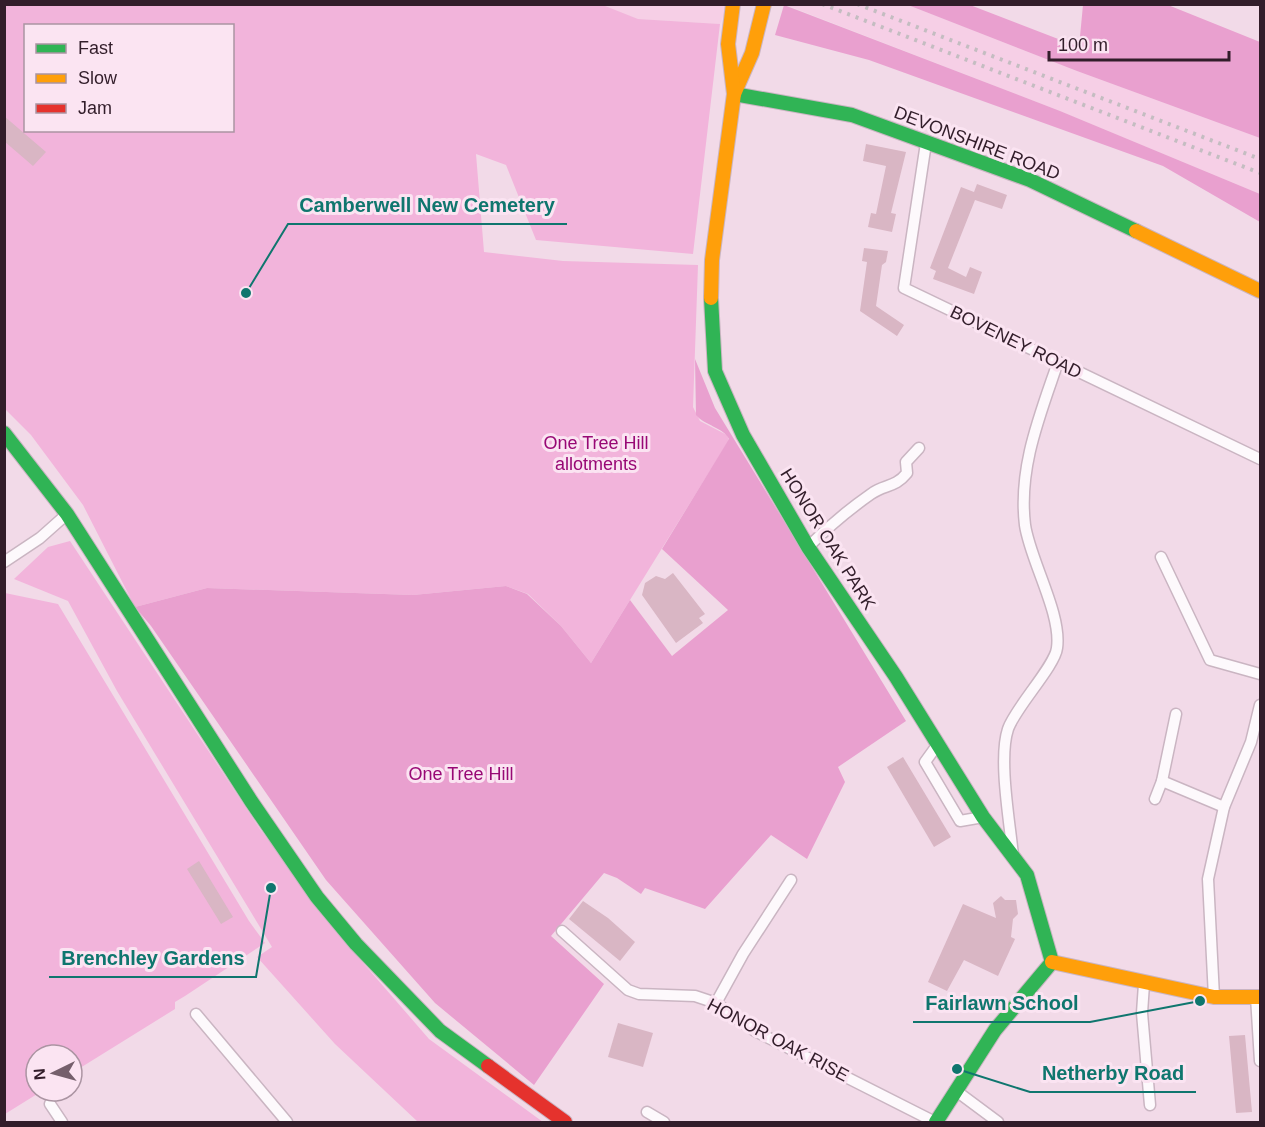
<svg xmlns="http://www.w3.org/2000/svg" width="1265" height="1127" viewBox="0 0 1265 1127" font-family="Helvetica,sans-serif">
	<rect width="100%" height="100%" fill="#f2dae8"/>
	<g fill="#f6cfe6">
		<polygon points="600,5 728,5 720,24 638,19"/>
		<polygon points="786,5 908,5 1077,71 1260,138 1260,194 1060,111"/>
	</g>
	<g fill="#f2b4db" fill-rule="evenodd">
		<path d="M600,4L638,19L720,24L693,254L536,240L506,165L476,154L484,252L563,261L698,265L693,407L700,421L727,435L729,440L591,663L561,626L528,594L506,586L413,595L207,588L135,607L83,505L31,435L5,409L4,5ZM26,26H232V130H26Z"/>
		<polygon points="70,541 260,829 358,957 429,1039 543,1122 418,1122 335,1044 257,957 272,947 117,691 68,601 14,579 48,547"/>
		<polygon points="5,593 58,604 249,921 265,943 185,996 175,1002 175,1009 72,1073 72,1055 36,1055 36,1091 42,1091 5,1114"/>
	</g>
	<g fill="#e9a0cf">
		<polygon points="784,5 1060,111 1260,194 1260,222 1163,166 869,60 775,35"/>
		<polygon points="908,5 970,5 1079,47 1083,5 1168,5 1260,42 1260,138 1077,71"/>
		<path d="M695,359L715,408L906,721L838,767L845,782L807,859L771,835L705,909L645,888L641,894L617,878L604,873L551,936L604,984L534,1085L435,1003L326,880L151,626L135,607L207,588L413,595L506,586L527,594L561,626L591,663L630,600L672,656L728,610L662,549L729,439C724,428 704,425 696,415Z"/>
	</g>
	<g fill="#d9b6c4">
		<polygon points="4,116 46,152 33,166 4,141"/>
		<polygon points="866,144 906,152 891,213 896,214 892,232 868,227 871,213 876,214 886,166 863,161"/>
		<polygon points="977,184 1007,195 1002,209 975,200 948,268 966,277 970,267 982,272 974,294 933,279 936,271 930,268 961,187 974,192"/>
		<polygon points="864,248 888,251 886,262 882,265 876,306 904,325 897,336 860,311 867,262 862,261"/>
		<polygon points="673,573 705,614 699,618 703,623 676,643 642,595 645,583 656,576 665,579"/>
		<polygon points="903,757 951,837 934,847 887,767"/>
		<polygon points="199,861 233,917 221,924 187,869"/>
		<polygon points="1001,896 1005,900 1016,900 1018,914 1013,919 1011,937 1015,939 998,976 964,960 947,991 928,982 963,904 996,918 993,903"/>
		<polygon points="583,901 608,918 635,942 620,961 569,919"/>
		<polygon points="618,1023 653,1033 643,1067 608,1057"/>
		<polygon points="1245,1035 1252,1112 1236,1113 1229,1036"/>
	</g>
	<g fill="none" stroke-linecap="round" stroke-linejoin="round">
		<g stroke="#cab5c2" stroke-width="13">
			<g id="street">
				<polyline points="926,143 904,288 1260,459"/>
				<path d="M808,547C828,527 848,510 871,494C885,484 895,488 907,473L906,462L919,448"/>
				<polyline points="1161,557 1210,660 1260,674"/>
				<polyline points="4,562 40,538 67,514"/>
				<polyline points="938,744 925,762 960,821 983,817"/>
				<polyline points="1162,781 1224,807"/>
				<polyline points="1155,799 1162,781 1176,714"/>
				<path d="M1013,856C1010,823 998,759 1008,729C1015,708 1055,666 1057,648C1062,614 1030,560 1025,525C1018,468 1040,415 1058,362"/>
				<polyline points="562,931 628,990 639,994 695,996 716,1003 755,1031 935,1122"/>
				<polyline points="1144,984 1142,1013 1150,1105"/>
				<polyline points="1214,997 1208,879 1224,807 1251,742 1260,705"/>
				<polyline points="1256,997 1260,1061"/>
				<polyline points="716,1003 743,954 791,880"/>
				<polyline points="196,1014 287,1122"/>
				<polyline points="955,1090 998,1122"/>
				<polyline points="50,1104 62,1122"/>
				<polyline points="647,1112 664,1122"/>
			</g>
		</g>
		<g stroke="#cab5c2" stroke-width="16">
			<g id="fast">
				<polyline points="734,94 852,115 1030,180 1136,231"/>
				<polyline points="711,298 715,371 743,435 808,547 896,677 983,817 1027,875 1052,962"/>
				<polyline points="4,433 67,514 251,801 317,897 356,944 440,1031 488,1066"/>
				<polyline points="936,1122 995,1030 1052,962"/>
			</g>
		</g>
		<g stroke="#cab5c2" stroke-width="16">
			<g id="slow">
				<polyline points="734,94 752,53 764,4"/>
				<polyline points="1136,231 1260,291"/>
				<polyline points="711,298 712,260 734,94 728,44 733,4"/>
				<polyline points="1052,962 1214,997 1260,997"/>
			</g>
		</g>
		<g stroke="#cab5c2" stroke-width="16">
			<polyline id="jam" points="488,1066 565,1122"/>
		</g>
		<use href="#street" stroke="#fdf9fc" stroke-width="10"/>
		<use href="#fast" stroke="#30b455" stroke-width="14"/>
		<use href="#slow" stroke="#ff9f0a" stroke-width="14"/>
		<use href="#jam" stroke="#e5322d" stroke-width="14"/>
		<g stroke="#c4bdc1" stroke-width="4" stroke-dasharray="3 6" stroke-linecap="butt">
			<polyline points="822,4 1260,173"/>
			<polyline points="857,4 1260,159"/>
		</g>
	</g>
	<g text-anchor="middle" stroke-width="6" stroke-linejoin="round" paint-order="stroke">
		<g font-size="18" fill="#321d2a" stroke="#fbe4f2">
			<text transform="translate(977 143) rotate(21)" y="6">DEVONSHIRE ROAD</text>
			<text transform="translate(1016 342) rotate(26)" y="6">BOVENEY ROAD</text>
			<text transform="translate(828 539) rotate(58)" y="6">HONOR OAK PARK</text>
			<text transform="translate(778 1040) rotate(28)" y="6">HONOR OAK RISE</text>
		</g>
		<g font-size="18" fill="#980875" stroke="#fbe4f2">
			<text x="596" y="449">One Tree Hill<tspan x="596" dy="21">allotments</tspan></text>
			<text x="461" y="780">One Tree Hill</text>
		</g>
	</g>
	<path fill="none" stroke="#0f766e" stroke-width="2" d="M246 293L288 224H567M271 888L256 977H49M1200 1001L1090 1022H913M957 1069L1030 1092H1196"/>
	<g fill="#0f766e" stroke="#fbe4f2" stroke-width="2">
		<circle cx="246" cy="293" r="6"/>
		<circle cx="271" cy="888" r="6"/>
		<circle cx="1200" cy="1001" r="6"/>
		<circle cx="957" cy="1069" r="6"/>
	</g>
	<g font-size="20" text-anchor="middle" font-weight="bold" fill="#0f766e" stroke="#fbe4f2" stroke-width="6" stroke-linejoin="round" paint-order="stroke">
		<text x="427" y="212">Camberwell New Cemetery</text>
		<text x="153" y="965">Brenchley Gardens</text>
		<text x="1002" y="1010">Fairlawn School</text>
		<text x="1113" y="1080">Netherby Road</text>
	</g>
	<rect width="1265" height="1127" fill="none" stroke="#321d2a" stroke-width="12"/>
	<rect x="24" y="24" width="210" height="108" fill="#fbe4f2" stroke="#ab94a2" stroke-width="1.5"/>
	<rect x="36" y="44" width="30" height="9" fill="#30b455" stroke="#ab94a2" stroke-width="1.5"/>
	<text x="78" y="54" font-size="18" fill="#321d2a">Fast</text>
	<rect x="36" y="74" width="30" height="9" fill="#ff9f0a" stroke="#ab94a2" stroke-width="1.5"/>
	<text x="78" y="84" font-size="18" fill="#321d2a">Slow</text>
	<rect x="36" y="104" width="30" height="9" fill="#e5322d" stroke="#ab94a2" stroke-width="1.5"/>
	<text x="78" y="114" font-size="18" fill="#321d2a">Jam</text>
	<g transform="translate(54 1073) rotate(265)"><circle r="28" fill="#fbe4f2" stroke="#ab94a2" stroke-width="1.5"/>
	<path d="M0-4.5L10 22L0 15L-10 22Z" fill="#755f6c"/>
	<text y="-9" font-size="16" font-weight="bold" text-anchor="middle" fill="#321d2a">N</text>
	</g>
	<path d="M1049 51v9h180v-9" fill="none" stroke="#321d2a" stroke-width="3"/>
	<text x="1058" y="51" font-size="18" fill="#321d2a" stroke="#fbe4f2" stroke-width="4.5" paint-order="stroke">100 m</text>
</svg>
